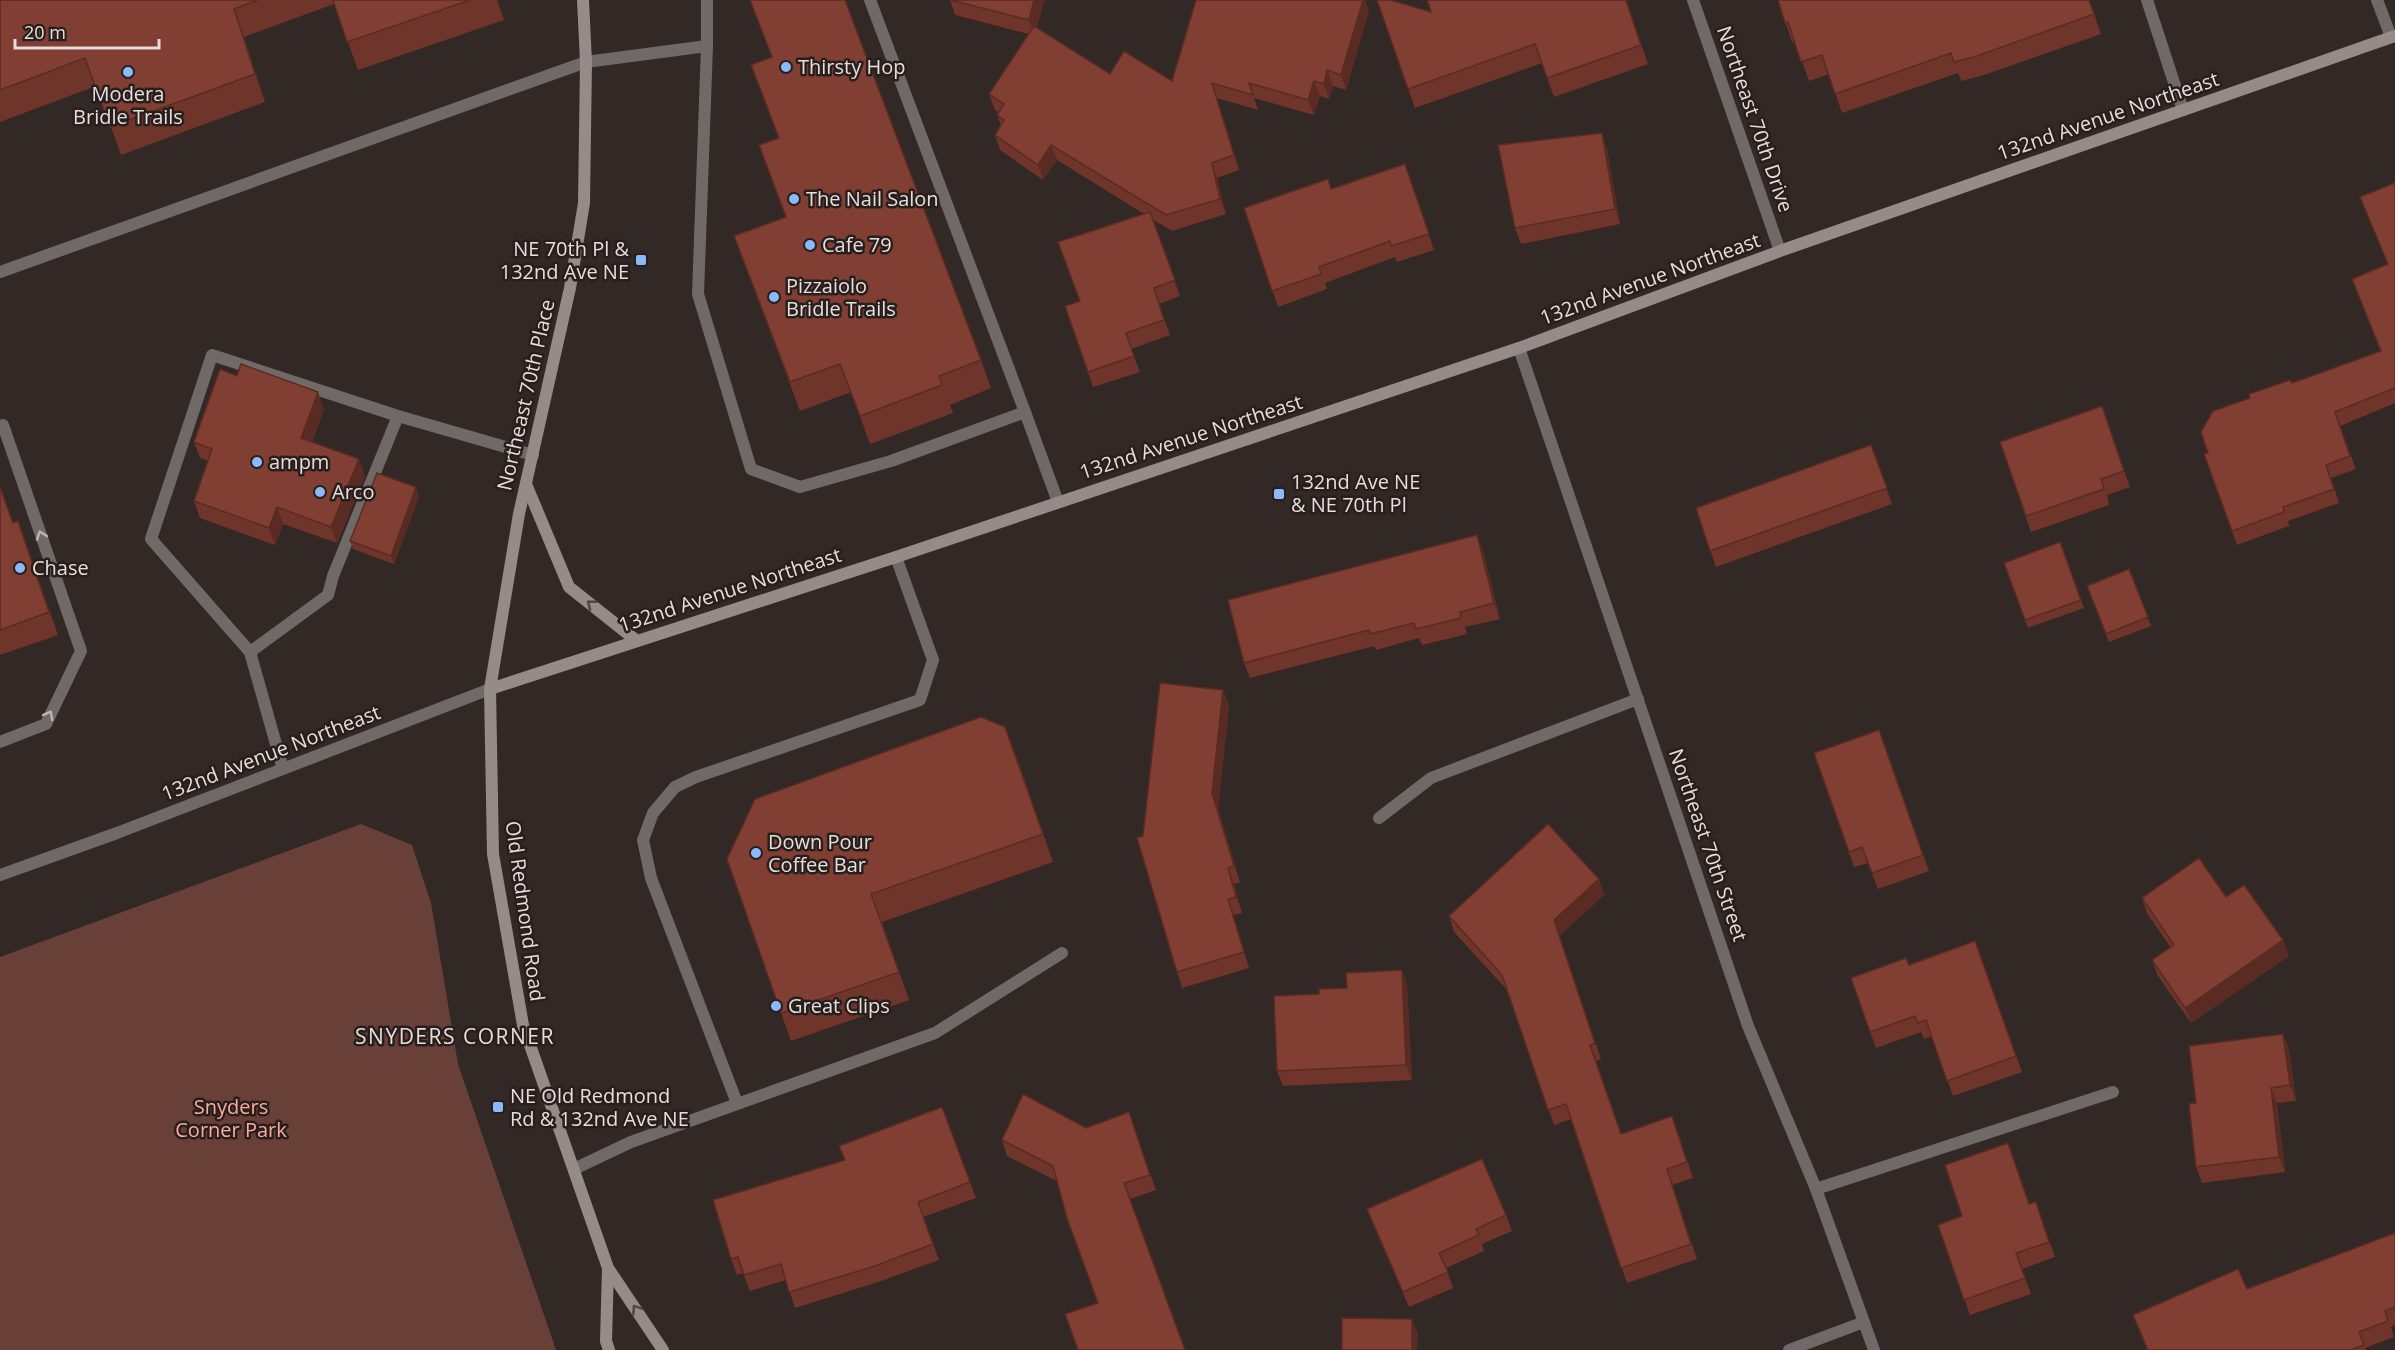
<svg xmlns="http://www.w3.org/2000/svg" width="2395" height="1350" viewBox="0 0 2395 1350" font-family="'Open Sans',sans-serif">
	<rect width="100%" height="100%" fill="#322826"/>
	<polygon fill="#684038" points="361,824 412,845 431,903 458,1064 556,1350 0,1350 0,957"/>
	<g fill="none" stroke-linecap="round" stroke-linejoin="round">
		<g stroke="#6f6968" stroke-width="12">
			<polyline points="2147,0 2183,110"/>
			<polyline points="707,46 698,294 751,469 800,487 891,461 1025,412 870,0"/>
			<polyline points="0,272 586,62 707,46 707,0"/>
			<polyline points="1025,412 1058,502"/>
			<polyline points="398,416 333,576 328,595 250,652 151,539 212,355 398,416 533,455"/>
			<polyline points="250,652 283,769"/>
			<polyline points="0,742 46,724 81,651 3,425"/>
			<polyline points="737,1103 651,878 643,840 653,813 675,787 696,777 920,700 933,660 896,557"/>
			<polyline points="574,1169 631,1142 935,1033 1062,953"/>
			<polyline points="1816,1189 2113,1092"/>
		</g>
		<g stroke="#6f6968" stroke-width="12">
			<polyline points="1693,0 1780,251"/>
			<polyline points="2377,0 2391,37"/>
			<polyline points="1519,348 1748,1026 1816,1189 1874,1350"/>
			<polyline points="1379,818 1431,778 1638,699"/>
			<polyline points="1789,1350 1864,1322"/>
		</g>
		<polyline stroke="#6f6968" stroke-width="12" points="0,875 117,833 490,689"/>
		<g stroke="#958c8a" stroke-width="12">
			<polyline points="583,0 586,62 584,203 570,288 519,514 490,689 493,854 523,1025 608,1268 663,1350"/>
			<polyline points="526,484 569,587 637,641"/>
			<polyline points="490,689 896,557 1519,348 1780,251 2395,36"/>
			<polyline points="608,1268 606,1341 609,1350"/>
		</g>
	</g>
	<g fill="#6f352b">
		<polygon points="0,0 497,0 504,20 358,70 334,4 244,37 265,102 121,155 96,86 0,122"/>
		<polygon points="950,0 1044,0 1037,27 1110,74 1172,81 1369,11 1346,90 1333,86 1329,99 1320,96 1314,115 1254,98 1258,110 1217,98 1239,170 1217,178 1226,214 1172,231 1152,219 1180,296 1159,304 1170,335 1131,349 1140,372 1093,387 1065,306 1080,301 1144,214 1057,160 1043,180 1000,150 995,135 1001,126 997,115 999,112 995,110 989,94 1029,34 955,15"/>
		<polygon points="1377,0 1431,12 1626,0 1648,64 1554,97 1542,63 1415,108"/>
		<polygon points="1778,0 2089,0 2101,34 1984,75 1961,81 1958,73 1842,113 1829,74 1809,81 1795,41 1792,42"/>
		<polygon points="751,65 981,360 991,388 950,405 953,413 870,444 851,392 800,411 734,236 786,217 779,138"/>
		<polygon points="1607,149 1620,224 1521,244 1515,228"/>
		<polygon points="1405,164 1434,250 1397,262 1395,257 1325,283 1327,289 1278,307 1244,208 1331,189"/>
		<polygon points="2395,183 2395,403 2340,426 2356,469 2331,478 2339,503 2288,521 2289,526 2237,545 2204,454 2208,453 2292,383 2380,351 2352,279 2388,264 2360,197"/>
		<polygon points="2102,406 2130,487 2107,495 2109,505 2031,532 2000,442"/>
		<polygon points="324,409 312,442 359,459 365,476 337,543 283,524 275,545 200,518 194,501 208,461 200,458 194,442"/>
		<polygon points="1871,445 1892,504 1716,567 1696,508"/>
		<polygon points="0,486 13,523 18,521 58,635 0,655"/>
		<polygon points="419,496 394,564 353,549 350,541"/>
		<polygon points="2060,542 2084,608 2028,628 2004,563"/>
		<polygon points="1483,551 1500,619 1465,627 1467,634 1422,645 1419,638 1376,650 1374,646 1250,678 1244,663"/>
		<polygon points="2129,569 2151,626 2109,642 2087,586"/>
		<polygon points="1223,690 1229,706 1218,808 1240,882 1234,884 1242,913 1233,915 1249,968 1182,988 1177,972 1143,836"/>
		<polygon points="1879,730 1929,871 1878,889 1868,863 1854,867 1814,753"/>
		<polygon points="1016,755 1053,862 882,922 909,1000 791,1041 781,1013 755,799"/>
		<polygon points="1599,879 1604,895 1559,936 1601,1059 1596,1061 1621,1134 1678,1132 1693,1178 1672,1185 1697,1259 1627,1283 1571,1119 1554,1125 1507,990 1454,932 1449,916"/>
		<polygon points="2226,897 2283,940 2289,956 2191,1023 2158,976 2152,960 2171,948 2147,913 2142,898"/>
		<polygon points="1975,941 2022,1072 1953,1096 1932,1036 1924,1039 1921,1032 1876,1048 1851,978 1909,965"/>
		<polygon points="1402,970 1407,985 1412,1080 1283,1086 1277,1071 1319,994 1347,988"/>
		<polygon points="2283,1034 2289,1050 2296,1101 2277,1103 2285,1172 2202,1183 2196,1167 2196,1103"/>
		<polygon points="942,1107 976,1198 923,1217 939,1260 878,1282 795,1308 786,1280 750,1291 743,1273 737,1275 731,1259 844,1160"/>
		<polygon points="1134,1128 1156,1190 1130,1199 1098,1303 1057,1181 1007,1156 1002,1140"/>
		<polygon points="2036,1202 2055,1257 2022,1269 2031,1294 1970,1315 1938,1225 2029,1204"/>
		<polygon points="1367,1209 1506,1215 1512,1231 1482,1244 1484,1251 1446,1268 1453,1288 1409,1307 1373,1225"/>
		<polygon points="2395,1233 2395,1325 2391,1327 2394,1337 2365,1348 2366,1350 2147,1350 2133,1315 2247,1289"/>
	</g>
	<g fill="#5a2b23">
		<polygon points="1034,0 1044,0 1035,36 1029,20"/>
		<polygon points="1363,0 1365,0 1369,11 1346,90 1341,75"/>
		<polygon points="234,9 244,37 265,102 255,74"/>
		<polygon points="1327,70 1333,86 1329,99 1324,84"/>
		<polygon points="1314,81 1320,96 1314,115 1308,100"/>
		<polygon points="1212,83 1217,98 1239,170 1234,155"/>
		<polygon points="1602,133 1607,149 1620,224 1615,209"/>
		<polygon points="1051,145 1057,160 1043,180 1038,165"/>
		<polygon points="1212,163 1217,178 1226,214 1220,199"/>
		<polygon points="318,392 324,409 307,455 301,438"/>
		<polygon points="359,459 365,476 337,543 331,527"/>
		<polygon points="416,487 419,496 394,564 391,556"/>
		<polygon points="277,507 283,524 275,545 269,528"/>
		<polygon points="1477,535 1483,551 1500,619 1494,603"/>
		<polygon points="1223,690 1229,706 1218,808 1240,882 1234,866 1212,793"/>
		<polygon points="1228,868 1234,884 1242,913 1236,897"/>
		<polygon points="1599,879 1604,895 1559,936 1601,1059 1554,920"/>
		<polygon points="2283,940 2289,956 2191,1023 2185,1008"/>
		<polygon points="1402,970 1407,985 1412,1080 1406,1065"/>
		<polygon points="2283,1034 2289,1050 2296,1101 2290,1085"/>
		<polygon points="2271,1088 2277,1103 2285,1172 2279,1157"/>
		<polygon points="1412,1319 1418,1334 1417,1350 1412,1350"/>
	</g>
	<g fill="#813e32" stroke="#5a2b23" stroke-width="1.5">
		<polygon points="0,0 258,0 234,9 255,74 110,127 85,58 0,90"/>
		<polygon points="333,0 470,0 347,42"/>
		<polygon points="750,0 845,0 981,360 939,376 942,385 860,416 840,364 790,382 734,236 786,217 759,145 779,138 751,65 772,57"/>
		<polygon points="951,0 1034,0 1029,20"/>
		<polygon points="1196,0 1363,0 1341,75 1327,70 1324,84 1314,81 1308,100 1249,83 1253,95 1212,83 1234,155 1212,163 1220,199 1166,215 1051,145 1038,165 995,135 1004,120 997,115 1004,104 989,94 1034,26 1110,74 1124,51 1172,81"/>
		<polygon points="1377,0 1391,0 1431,12 1427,0 1626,0 1641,45 1547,78 1535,44 1408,89"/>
		<polygon points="1778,0 2089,0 2094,14 1977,56 1954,62 1951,53 1835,94 1822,55 1801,62 1788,22 1785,23"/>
		<polygon points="1602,133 1615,209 1515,228 1498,145"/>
		<polygon points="1405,164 1429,234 1391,246 1390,241 1319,267 1321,274 1272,291 1244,208 1328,179 1331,189"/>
		<polygon points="2395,183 2395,388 2335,412 2350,456 2326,465 2334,489 2283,507 2284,512 2232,531 2204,454 2208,453 2201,432 2213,411 2250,398 2249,394 2290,380 2292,383 2381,351 2352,279 2388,264 2360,197"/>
		<polygon points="1150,212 1175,280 1154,288 1164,320 1126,333 1134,356 1088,372 1065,306 1080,301 1058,242"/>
		<polygon points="241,364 318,392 301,438 359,459 331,527 277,507 269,528 194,501 212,449 194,442 220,369 237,376"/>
		<polygon points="2102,406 2124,471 2101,479 2104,489 2026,516 2000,442"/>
		<polygon points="1871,445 1887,488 1710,551 1696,508"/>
		<polygon points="377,473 416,487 391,556 350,541"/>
		<polygon points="0,487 13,523 18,521 49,612 0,630"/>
		<polygon points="1477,535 1494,603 1460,612 1461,618 1416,629 1414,623 1370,634 1369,630 1244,663 1228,600"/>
		<polygon points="2060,542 2081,600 2025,620 2004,563"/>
		<polygon points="2129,569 2148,617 2106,634 2087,586"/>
		<polygon points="1160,683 1223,690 1212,793 1234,866 1228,868 1236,897 1228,899 1244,952 1177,972 1137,838 1143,836"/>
		<polygon points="981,717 1005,727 1043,834 871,894 899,972 781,1013 727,859 755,799"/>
		<polygon points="1879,730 1923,855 1872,873 1862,847 1849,852 1814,753"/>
		<polygon points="1548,824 1599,879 1554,920 1595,1043 1590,1045 1621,1134 1672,1116 1687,1162 1667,1169 1691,1244 1621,1268 1566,1104 1548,1110 1502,975 1449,916"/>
		<polygon points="2199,858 2226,897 2244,885 2283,940 2185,1008 2152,960 2174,945 2142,898"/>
		<polygon points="1975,941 2016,1056 1947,1081 1926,1020 1918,1023 1915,1016 1870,1032 1851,978 1906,958 1909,965"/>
		<polygon points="1402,970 1406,1065 1277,1071 1274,996 1319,994 1319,989 1347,988 1346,973"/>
		<polygon points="2283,1034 2290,1085 2271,1088 2279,1157 2196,1167 2189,1104 2196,1103 2189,1046"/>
		<polygon points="1023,1094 1086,1128 1129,1112 1150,1175 1124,1183 1185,1350 1078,1350 1065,1314 1098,1303 1067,1218 1053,1166 1002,1140"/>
		<polygon points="942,1107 970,1182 918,1202 933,1244 872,1267 789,1292 781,1264 744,1275 738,1257 731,1259 713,1200 845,1160 839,1146"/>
		<polygon points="2008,1143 2029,1204 2036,1202 2049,1242 2016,1253 2025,1278 1964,1300 1938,1225 1962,1216 1945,1165"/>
		<polygon points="1482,1159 1506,1215 1476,1229 1479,1235 1439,1253 1448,1272 1403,1292 1367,1209"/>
		<polygon points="2395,1233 2395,1307 2385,1311 2388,1321 2359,1332 2364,1345 2350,1350 2148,1350 2133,1315 2238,1269 2247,1289"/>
		<polygon points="1342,1318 1412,1319 1412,1350 1342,1350"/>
	</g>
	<defs><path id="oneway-chevron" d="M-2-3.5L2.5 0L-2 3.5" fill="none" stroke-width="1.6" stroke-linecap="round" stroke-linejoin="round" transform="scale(1.5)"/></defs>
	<g stroke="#bcb5b4">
		<use href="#oneway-chevron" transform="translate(41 535) rotate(-109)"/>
		<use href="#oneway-chevron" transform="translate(49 715) rotate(-62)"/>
	</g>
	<g stroke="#4e4543">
		<use href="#oneway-chevron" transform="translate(591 604) rotate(-142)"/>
		<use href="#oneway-chevron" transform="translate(636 1309) rotate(-124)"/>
	</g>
	<g fill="#8abafc" stroke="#281f1d" stroke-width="2">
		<circle cx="786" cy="67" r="6"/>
		<circle cx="128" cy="72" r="6"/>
		<circle cx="794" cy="199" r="6"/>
		<circle cx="810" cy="245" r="6"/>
		<rect x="635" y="254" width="12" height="12" rx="3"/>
		<circle cx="774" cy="297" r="6"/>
		<circle cx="257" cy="462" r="6"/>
		<circle cx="320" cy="492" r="6"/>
		<rect x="1273" y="488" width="12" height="12" rx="3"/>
		<circle cx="20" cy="568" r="6"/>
		<circle cx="756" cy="853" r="6"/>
		<circle cx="776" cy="1006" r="6"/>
		<rect x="492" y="1101" width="12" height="12" rx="3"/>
	</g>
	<g text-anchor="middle" stroke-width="5" stroke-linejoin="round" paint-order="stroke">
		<g font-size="20" fill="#e5dedd" stroke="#281f1d" text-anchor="start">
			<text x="798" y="74">Thirsty Hop</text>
			<text x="128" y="101" text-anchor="middle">Modera<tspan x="128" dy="23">Bridle Trails</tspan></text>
			<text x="806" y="206">The Nail Salon</text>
			<text x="822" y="252">Cafe 79</text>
			<text x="629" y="256" text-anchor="end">NE 70th Pl &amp;<tspan x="629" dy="23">132nd Ave NE</tspan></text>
			<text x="786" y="293">Pizzaiolo<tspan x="786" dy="23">Bridle Trails</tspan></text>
			<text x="269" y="469">ampm</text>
			<text x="1291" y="489">132nd Ave NE<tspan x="1291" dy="23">&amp; NE 70th Pl</tspan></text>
			<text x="332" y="499">Arco</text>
			<text x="32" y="575">Chase</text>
			<text x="768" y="849">Down Pour<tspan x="768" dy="23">Coffee Bar</tspan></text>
			<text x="788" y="1013">Great Clips</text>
			<text x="510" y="1103">NE Old Redmond<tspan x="510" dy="23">Rd &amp; 132nd Ave NE</tspan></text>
		</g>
		<g font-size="20" fill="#e5dedd" stroke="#281f1d">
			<text transform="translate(2108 116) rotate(-19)" y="7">132nd Avenue Northeast</text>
			<text transform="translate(1755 119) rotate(71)" y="7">Northeast 70th Drive</text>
			<text transform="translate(1650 279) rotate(-20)" y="7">132nd Avenue Northeast</text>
			<text transform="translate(526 395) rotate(-77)" y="7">Northeast 70th Place</text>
			<text transform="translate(1191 437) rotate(-18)" y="7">132nd Avenue Northeast</text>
			<text transform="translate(730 590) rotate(-18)" y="7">132nd Avenue Northeast</text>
			<text transform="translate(271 753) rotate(-21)" y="7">132nd Avenue Northeast</text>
			<text transform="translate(1708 845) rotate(71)" y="7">Northeast 70th Street</text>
			<text transform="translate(525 911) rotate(82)" y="7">Old Redmond Road</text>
		</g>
		<g font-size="20" fill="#fdab9b" stroke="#281f1d">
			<text x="231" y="1114">Snyders<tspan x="231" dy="23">Corner Park</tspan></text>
		</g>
		<g font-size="21" letter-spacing="1.5" fill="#e5dedd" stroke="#281f1d">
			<text x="455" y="1044">SNYDERS CORNER</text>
		</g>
	</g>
	<path d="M15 39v9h144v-9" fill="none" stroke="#e5dedd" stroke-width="3"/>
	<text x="24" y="39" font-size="18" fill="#e5dedd" stroke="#281f1d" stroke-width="4.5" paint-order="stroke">20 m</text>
</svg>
